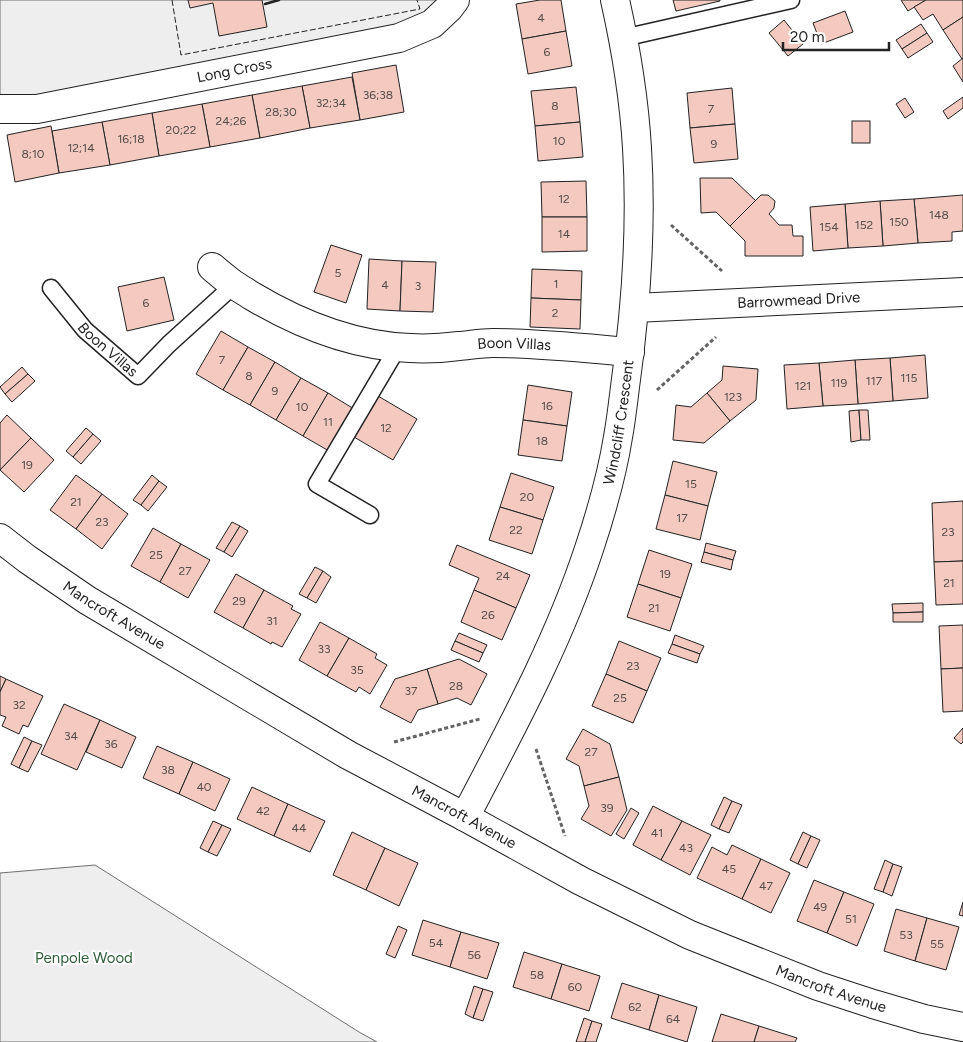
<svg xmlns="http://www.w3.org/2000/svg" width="963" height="1042" viewBox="0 0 963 1042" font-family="Figtree,sans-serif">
	<rect width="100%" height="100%" fill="#fff"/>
	<g fill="#eee" stroke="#6f6f6f">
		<polygon points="0,0 442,0 412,24 23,99 0,97"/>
		<polygon points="95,865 359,1032 377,1042 0,1042 0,873"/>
	</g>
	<g fill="#f3c9c0" stroke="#222">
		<polygon points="188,0 262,0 267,27 219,36 213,3 190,8"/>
		<polygon points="540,0 561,0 566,31 522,39 516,4"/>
		<polygon points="673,0 720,0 720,1 676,11"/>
		<polygon points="901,0 926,0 908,11"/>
		<polygon points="926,0 963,0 963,17 943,30 933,14 923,20 914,7"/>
		<polygon points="845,11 853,32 821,44 813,23"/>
		<polygon points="963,17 963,58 962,59 943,30"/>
		<polygon points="784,20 803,44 788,56 769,33"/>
		<polygon points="921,24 927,33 902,49 896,40"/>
		<polygon points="566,31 572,66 528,74 522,39"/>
		<polygon points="927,33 933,42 908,58 902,49"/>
		<polygon points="963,58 963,82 953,66"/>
		<polygon points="396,65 404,112 360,120 352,73"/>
		<polygon points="352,77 360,120 310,128 302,86"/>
		<polygon points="302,86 310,128 260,138 252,95"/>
		<polygon points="576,87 580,122 535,126 531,91"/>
		<polygon points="732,88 735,124 690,128 687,93"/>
		<polygon points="252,95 260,138 210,147 202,104"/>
		<polygon points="963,97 963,108 948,119 943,111"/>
		<polygon points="905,98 914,112 905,118 896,104"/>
		<polygon points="202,104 210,147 159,156 152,113"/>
		<polygon points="152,113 159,156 110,165 102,122"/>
		<rect x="852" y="121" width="18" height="22"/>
		<polygon points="102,122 110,165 59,173 52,131"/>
		<polygon points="580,122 583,157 538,161 535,126"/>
		<polygon points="735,124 738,159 694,163 690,128"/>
		<polygon points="51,126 59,173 15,182 7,135"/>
		<polygon points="700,178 732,178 756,201 730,226 716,212 701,213"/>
		<polygon points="586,181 587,217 542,217 541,182"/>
		<polygon points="761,195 768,195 775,201 774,208 769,214 779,225 792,225 793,236 803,236 803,256 745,256 745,241 730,226"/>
		<polygon points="963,195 963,231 952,232 952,241 918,243 914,199"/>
		<polygon points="914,199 918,243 883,246 880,201"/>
		<polygon points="880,201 883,246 848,248 845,204"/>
		<polygon points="845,204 848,248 813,251 810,207"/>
		<polygon points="542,217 587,217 587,251 542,252"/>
		<polygon points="331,245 362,255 346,303 314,292"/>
		<polygon points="369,259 402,261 400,311 367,309"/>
		<polygon points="402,261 436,262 433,312 400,311"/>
		<polygon points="532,269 582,271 581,300 531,298"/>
		<polygon points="164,277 174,320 127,331 118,287"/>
		<polygon points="531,298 581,300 580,329 530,327"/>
		<polygon points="221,331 248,347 223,390 196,374"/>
		<polygon points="248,347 275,362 250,405 223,390"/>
		<polygon points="925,355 928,398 893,401 890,358"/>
		<polygon points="890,358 893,401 858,404 855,360"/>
		<polygon points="855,360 858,404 823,406 819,363"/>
		<polygon points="275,362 301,378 276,420 250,405"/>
		<polygon points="819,363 823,406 787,409 784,365"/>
		<polygon points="723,366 758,369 756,400 730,421 707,393 722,380"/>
		<polygon points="22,367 28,374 5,394 0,387"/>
		<polygon points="28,374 35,381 12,402 5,394"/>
		<polygon points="301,378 328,393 303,436 276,420"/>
		<polygon points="528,385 572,392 567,426 523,420"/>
		<polygon points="328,393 354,409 329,451 303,436"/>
		<polygon points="707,393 730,421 704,443 673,440 676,405 691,407"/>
		<polygon points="378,396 417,419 393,460 354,437"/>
		<polygon points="859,410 861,440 851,442 849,411"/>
		<polygon points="859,410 868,410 870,440 861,440"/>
		<polygon points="7,415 31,438 0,470 0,423"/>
		<polygon points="523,420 567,426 562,461 518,455"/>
		<polygon points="86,428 93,434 73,457 66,451"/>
		<polygon points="93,434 101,441 81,464 73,457"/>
		<polygon points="31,438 54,460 24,492 0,470"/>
		<polygon points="673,461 717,472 708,506 665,495"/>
		<polygon points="511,473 554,487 543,520 500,507"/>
		<polygon points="76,475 102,494 76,529 50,510"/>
		<polygon points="152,475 159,481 141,505 133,500"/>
		<polygon points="159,481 167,487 148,511 141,505"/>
		<polygon points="102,494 128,514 102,549 76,529"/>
		<polygon points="665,495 708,506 700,540 656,529"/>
		<polygon points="963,501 963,561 934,562 932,503"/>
		<polygon points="500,507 543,520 532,554 489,540"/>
		<polygon points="232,522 240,526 224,552 216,548"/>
		<polygon points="240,526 248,531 232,557 224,552"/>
		<polygon points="153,528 181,544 160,582 131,566"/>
		<polygon points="706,543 736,551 733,560 704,552"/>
		<polygon points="181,544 210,560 188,598 160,582"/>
		<polygon points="457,545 530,575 516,608 474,590 479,578 449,565"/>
		<polygon points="649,550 692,564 681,598 638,584"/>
		<polygon points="704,552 733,560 731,570 701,562"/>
		<polygon points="963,561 963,604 936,605 934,562"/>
		<polygon points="315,567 323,571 307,598 299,594"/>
		<polygon points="323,571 331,577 316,603 307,598"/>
		<polygon points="236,574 264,590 243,628 214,612"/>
		<polygon points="638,584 681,598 670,631 627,617"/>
		<polygon points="264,590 293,606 291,609 301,614 282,647 272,642 271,644 243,628"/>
		<polygon points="474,590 516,608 502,640 461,622"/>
		<polygon points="923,603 923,612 893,613 892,604"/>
		<polygon points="923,612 923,622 893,622 893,613"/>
		<polygon points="320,622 349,638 327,676 299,660"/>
		<polygon points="963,625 963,668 941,669 939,626"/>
		<polygon points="459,633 487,645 483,653 455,641"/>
		<polygon points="675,635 704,646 700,654 672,644"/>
		<polygon points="349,638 377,654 375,658 387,665 370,694 359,687 356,692 327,676"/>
		<polygon points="455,641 483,653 479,662 451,650"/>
		<polygon points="619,641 661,658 647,691 606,674"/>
		<polygon points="672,644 700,654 697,663 668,653"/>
		<polygon points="459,659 487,674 471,705 457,698 438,704 427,669"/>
		<polygon points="963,668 963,711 943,712 941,669"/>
		<polygon points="427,669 438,704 418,710 411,723 380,707 395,679"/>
		<polygon points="606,674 647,691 633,723 592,706"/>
		<polygon points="0,676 6,679 0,692"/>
		<polygon points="6,679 43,696 28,727 23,725 19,734 2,726 6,717 0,715 0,692"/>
		<polygon points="64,704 100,720 77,770 41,754"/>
		<polygon points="100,720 136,737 122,768 86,752"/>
		<polygon points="963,728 963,742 961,744 954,738"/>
		<polygon points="583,729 610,744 619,777 584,786 579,766 566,759"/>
		<polygon points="24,737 32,741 19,768 11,764"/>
		<polygon points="32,741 42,745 28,772 19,768"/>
		<polygon points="157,746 193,762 179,794 143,778"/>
		<polygon points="193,762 230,779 215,811 179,794"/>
		<polygon points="619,777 627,810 611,836 581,819 589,806 584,786"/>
		<polygon points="252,787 288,804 274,836 237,819"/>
		<polygon points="724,797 732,801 719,829 711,825"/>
		<polygon points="732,801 742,805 729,833 719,829"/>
		<polygon points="288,804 325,821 310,852 274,836"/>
		<polygon points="653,806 682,821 661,860 633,845"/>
		<polygon points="631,808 639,813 624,839 616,834"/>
		<polygon points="213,821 222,825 208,852 200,848"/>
		<polygon points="682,821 711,835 690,875 661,860"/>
		<polygon points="222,825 231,829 217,856 208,852"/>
		<polygon points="352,832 385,848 366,890 333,875"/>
		<polygon points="803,832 811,836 798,864 790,860"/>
		<polygon points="811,836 820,840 807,868 798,864"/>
		<polygon points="732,845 761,859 742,899 697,878 712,847 727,855"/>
		<polygon points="385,848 418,863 399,906 366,890"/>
		<polygon points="761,859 790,873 771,913 742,899"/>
		<polygon points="885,860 893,864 883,892 874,889"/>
		<polygon points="893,864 902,867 892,896 883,892"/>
		<polygon points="814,880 844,892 827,933 797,921"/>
		<polygon points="844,892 874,904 857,946 827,933"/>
		<polygon points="963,902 963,916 959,915"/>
		<polygon points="896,909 927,918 915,961 884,951"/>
		<polygon points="927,918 959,927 946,970 915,961"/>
		<polygon points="423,920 461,932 450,967 412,955"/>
		<polygon points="398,926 407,930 395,958 386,954"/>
		<polygon points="461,932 499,943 487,979 450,967"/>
		<polygon points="524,952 562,964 551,999 513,987"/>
		<polygon points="562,964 600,976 589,1011 551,999"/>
		<polygon points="622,983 659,995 649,1030 611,1018"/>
		<polygon points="474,986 483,989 473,1018 465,1014"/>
		<polygon points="483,989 493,992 483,1021 473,1018"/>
		<polygon points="659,995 697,1007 687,1042 649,1030"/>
		<polygon points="721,1014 759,1026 754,1042 712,1042"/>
		<polygon points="584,1018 592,1021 585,1042 576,1042"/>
		<polygon points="592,1021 602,1024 596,1042 585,1042"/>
		<polygon points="759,1026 797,1038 795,1042 754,1042"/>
	</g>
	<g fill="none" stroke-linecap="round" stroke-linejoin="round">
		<g stroke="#222" stroke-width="19">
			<g id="lane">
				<polyline points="623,38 791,0"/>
				<path id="s1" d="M51,288L85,330L138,376L169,344L234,285"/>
				<polyline points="370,515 317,484 398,347"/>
			</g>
		</g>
		<g stroke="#222" stroke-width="30">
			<g id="street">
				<path id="s2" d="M0,109H37L399,38L432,24L449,8L455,0"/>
				<path id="s3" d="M212,267C219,273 226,279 233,284C239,288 246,292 252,296C299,324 354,346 410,348C426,349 443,348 459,346C470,345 482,343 493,343C539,343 584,348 630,352"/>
				<path id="s4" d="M635,308L963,292"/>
				<path id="s5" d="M0,538L27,559L87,600L348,755L465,817L581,881L690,935L818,986L873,1004L924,1019L963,1027"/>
				<path id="s6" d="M465,817C511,729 558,643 589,549C601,513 612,475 618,437C621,421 623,403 625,387C636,308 642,228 637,148C634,98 626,49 615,0"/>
			</g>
		</g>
		<g stroke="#646464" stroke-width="3" stroke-dasharray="4 2.5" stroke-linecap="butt">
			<polyline points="671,225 722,271"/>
			<polyline points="657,390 716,337"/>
			<polyline points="394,742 480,719"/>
			<polyline points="536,749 565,836"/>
		</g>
		<use href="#lane" stroke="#fff" stroke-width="16"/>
		<use href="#street" stroke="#fff" stroke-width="28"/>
		<polyline stroke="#222" stroke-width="1" stroke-dasharray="6 2.5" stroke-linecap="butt" points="172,0 181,55 420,9 417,0"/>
		<polyline stroke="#222" stroke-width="2.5" points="265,4 279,0"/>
	</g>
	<g text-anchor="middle" stroke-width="4" stroke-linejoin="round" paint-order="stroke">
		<g font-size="12" fill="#564c4a">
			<text x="541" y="22">4</text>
			<text x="547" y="56">6</text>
			<text x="378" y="99">36;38</text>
			<text x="331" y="107">32;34</text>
			<text x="555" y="110">8</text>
			<text x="711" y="113">7</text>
			<text x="281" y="116">28;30</text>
			<text x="231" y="125">24;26</text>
			<text x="181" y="134">20;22</text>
			<text x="131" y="143">16;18</text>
			<text x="559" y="145">10</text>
			<text x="714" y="148">9</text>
			<text x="81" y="152">12;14</text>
			<text x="33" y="158">8;10</text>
			<text x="564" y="203">12</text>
			<text x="939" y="219">148</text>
			<text x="899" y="226">150</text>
			<text x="864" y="229">152</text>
			<text x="829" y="231">154</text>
			<text x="564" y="238">14</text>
			<text x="338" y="277">5</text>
			<text x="556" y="288">1</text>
			<text x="385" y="289">4</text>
			<text x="418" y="290">3</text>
			<text x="146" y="307">6</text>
			<text x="555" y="317">2</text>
			<text x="222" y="364">7</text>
			<text x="249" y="380">8</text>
			<text x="909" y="382">115</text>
			<text x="874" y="385">117</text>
			<text x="839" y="387">119</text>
			<text x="803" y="390">121</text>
			<text x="275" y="395">9</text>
			<text x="733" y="401">123</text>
			<text x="547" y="410">16</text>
			<text x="302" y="411">10</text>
			<text x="328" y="426">11</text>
			<text x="386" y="432">12</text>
			<text x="542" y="445">18</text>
			<text x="27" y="469">19</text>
			<text x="691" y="488">15</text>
			<text x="527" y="501">20</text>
			<text x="76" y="506">21</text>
			<text x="682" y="522">17</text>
			<text x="102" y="526">23</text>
			<text x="516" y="534">22</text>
			<text x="948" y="536">23</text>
			<text x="156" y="559">25</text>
			<text x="185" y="575">27</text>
			<text x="665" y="578">19</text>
			<text x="503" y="580">24</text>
			<text x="949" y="587">21</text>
			<text x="239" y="605">29</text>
			<text x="654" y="612">21</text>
			<text x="488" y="619">26</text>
			<text x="272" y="625">31</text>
			<text x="324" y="653">33</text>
			<text x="633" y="670">23</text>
			<text x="357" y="674">35</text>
			<text x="456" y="690">28</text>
			<text x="411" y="695">37</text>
			<text x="620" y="702">25</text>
			<text x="19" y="709">32</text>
			<text x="71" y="740">34</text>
			<text x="111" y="748">36</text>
			<text x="591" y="756">27</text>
			<text x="168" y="774">38</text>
			<text x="204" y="791">40</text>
			<text x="607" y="812">39</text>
			<text x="263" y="815">42</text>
			<text x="299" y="832">44</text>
			<text x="657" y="837">41</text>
			<text x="686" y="852">43</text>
			<text x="729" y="873">45</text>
			<text x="766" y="890">47</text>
			<text x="820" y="911">49</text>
			<text x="851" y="923">51</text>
			<text x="906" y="939">53</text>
			<text x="436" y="947">54</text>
			<text x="937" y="948">55</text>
			<text x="474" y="959">56</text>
			<text x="537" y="979">58</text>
			<text x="575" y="991">60</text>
			<text x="635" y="1011">62</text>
			<text x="673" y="1023">64</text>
		</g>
		<g font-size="15" fill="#222" stroke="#fff">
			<text dy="5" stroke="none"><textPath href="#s2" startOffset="238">Long Cross</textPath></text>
			<text dy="5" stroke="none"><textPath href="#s4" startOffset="164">Barrowmead Drive</textPath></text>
			<text dy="5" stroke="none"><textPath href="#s3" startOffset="322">Boon Villas</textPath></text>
			<text dy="5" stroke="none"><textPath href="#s1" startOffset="84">Boon Villas</textPath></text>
			<text dy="5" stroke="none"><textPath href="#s6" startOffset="426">Windcliff Crescent</textPath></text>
			<text dy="5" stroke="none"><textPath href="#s5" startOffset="138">Mancroft Avenue</textPath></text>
			<text dy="5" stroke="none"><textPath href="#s5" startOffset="542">Mancroft Avenue</textPath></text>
			<text dy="5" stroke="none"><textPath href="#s5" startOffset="948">Mancroft Avenue</textPath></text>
		</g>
		<g font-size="15" fill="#2f5e38" stroke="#fff">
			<text x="84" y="963">Penpole Wood</text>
		</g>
	</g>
	<path d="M783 42v8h106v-8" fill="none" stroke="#222222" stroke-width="2.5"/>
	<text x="790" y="42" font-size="15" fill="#222222" stroke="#ffffff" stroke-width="4" paint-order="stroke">20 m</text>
</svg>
